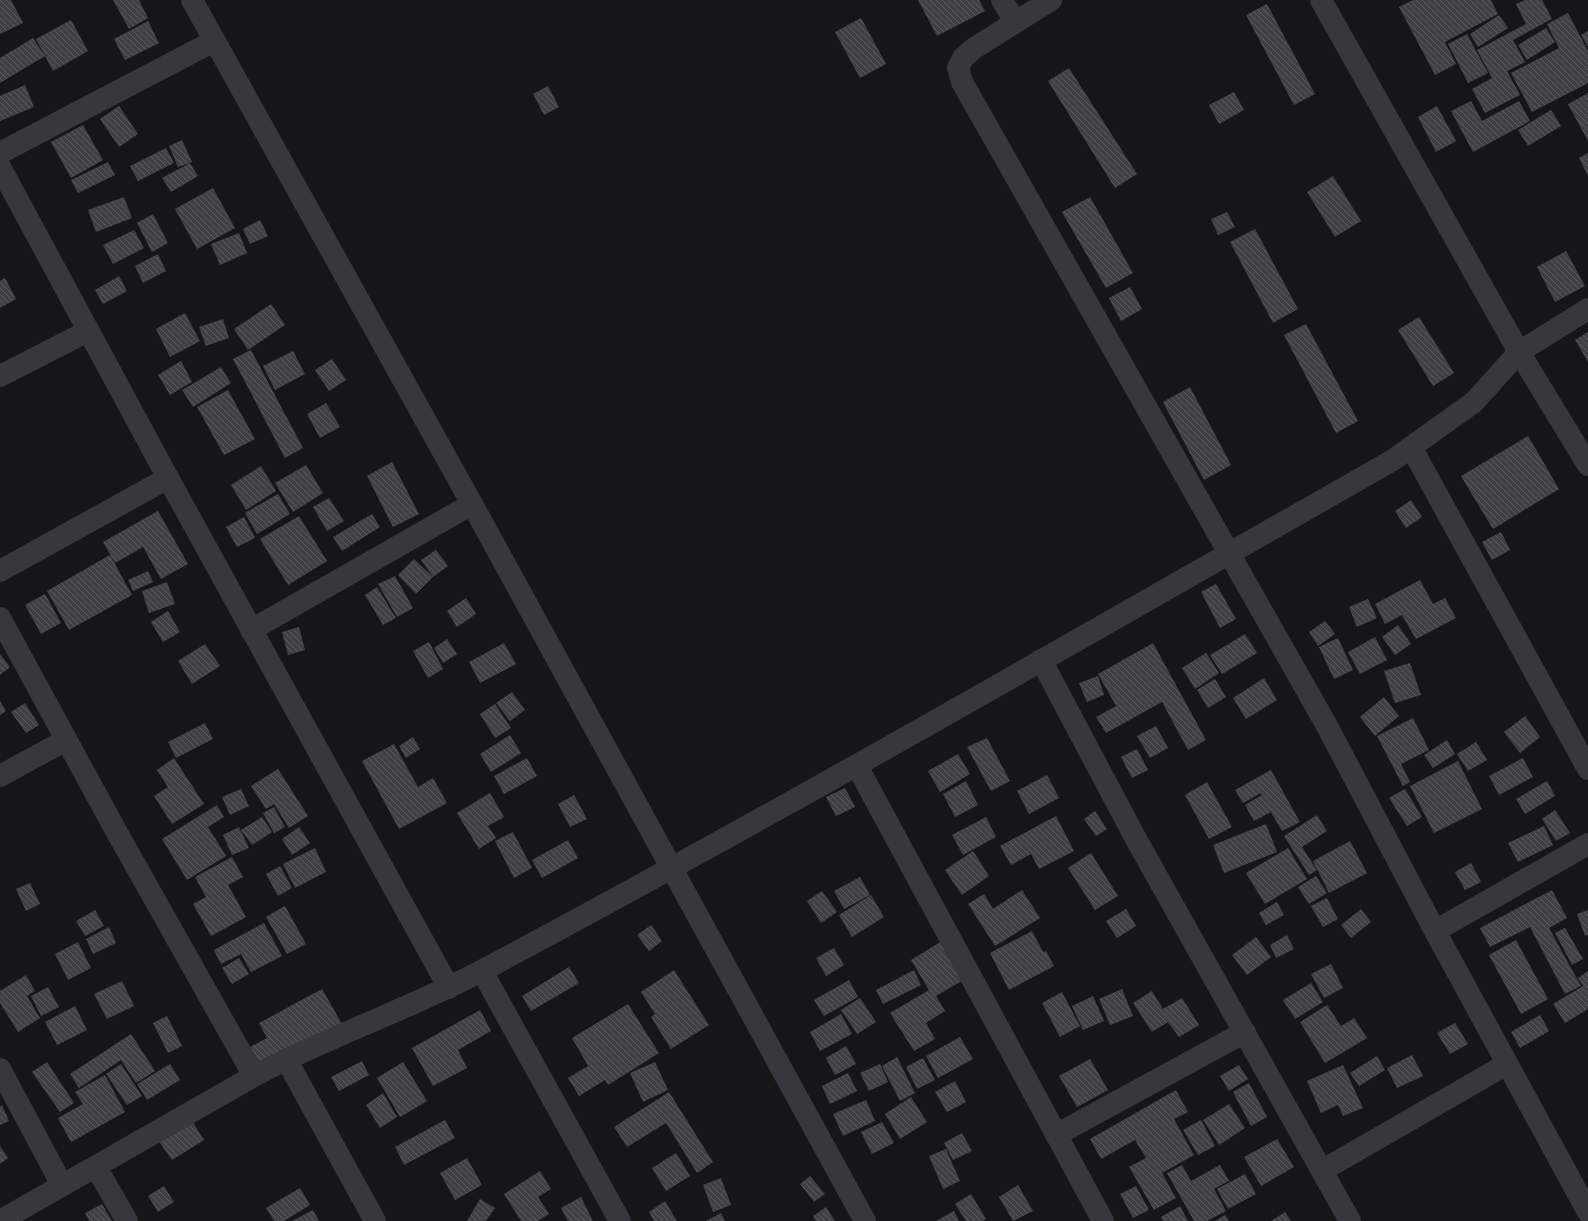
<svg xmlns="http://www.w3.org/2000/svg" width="1588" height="1221" viewBox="0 0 1588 1221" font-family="'PT Sans Narrow',sans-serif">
	<defs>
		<pattern id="building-back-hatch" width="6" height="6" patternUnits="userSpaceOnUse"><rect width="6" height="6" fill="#404145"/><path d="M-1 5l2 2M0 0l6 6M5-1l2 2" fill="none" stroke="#595a5e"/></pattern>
	</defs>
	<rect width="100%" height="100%" fill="#161618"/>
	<g fill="url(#building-back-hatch)">
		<polygon points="0,0 11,0 23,23 0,34"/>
		<polygon points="113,0 139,0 148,18 129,29"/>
		<polygon points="918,0 979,0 985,11 937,36"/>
		<polygon points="1413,0 1491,0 1498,14 1445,42 1456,64 1435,75 1399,7"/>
		<polygon points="1525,0 1542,0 1552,19 1513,40 1525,62 1507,71 1520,95 1485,113 1472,89 1492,78 1477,50 1526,24 1516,4"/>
		<polygon points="1267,4 1315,94 1294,105 1246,15"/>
		<polygon points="1568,13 1588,51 1588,83 1532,112 1511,73 1559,48 1547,24"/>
		<polygon points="1499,15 1508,28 1478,47 1470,34"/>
		<polygon points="861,18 886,64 860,78 835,32"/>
		<polygon points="71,20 88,51 53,71 36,39"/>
		<polygon points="148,21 159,43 125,60 114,39"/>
		<polygon points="1546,28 1555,42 1527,60 1518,45"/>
		<polygon points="1588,31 1588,47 1581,35"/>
		<polygon points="1467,34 1488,73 1468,83 1448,44"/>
		<polygon points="33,38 45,56 0,83 0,58"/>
		<polygon points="1069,68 1137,174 1115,188 1048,81"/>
		<polygon points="25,85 34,107 0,121 0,96"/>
		<polygon points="548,86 559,107 544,115 533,94"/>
		<polygon points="1234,92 1244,110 1219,124 1209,105"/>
		<polygon points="1588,93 1588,141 1568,104"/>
		<polygon points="1471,101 1482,121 1519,101 1530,121 1473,152 1451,111"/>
		<polygon points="119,106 138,134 119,147 100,119"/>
		<polygon points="1437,106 1456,141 1436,152 1418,117"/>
		<polygon points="1551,110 1561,126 1528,146 1518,130"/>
		<polygon points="83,125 103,160 71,178 51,142"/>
		<polygon points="182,140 192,162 178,167 169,146"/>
		<polygon points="166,148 174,163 138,181 130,166"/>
		<polygon points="1588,153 1588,176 1579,158"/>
		<polygon points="108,162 115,175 78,193 71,180"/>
		<polygon points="190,163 198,176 171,192 162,178"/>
		<polygon points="1333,176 1361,221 1335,237 1307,192"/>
		<polygon points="213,188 235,228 197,249 175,209"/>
		<polygon points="124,197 132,218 96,232 88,210"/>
		<polygon points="1090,197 1133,273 1106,288 1062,212"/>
		<polygon points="1227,212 1235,227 1218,235 1211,219"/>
		<polygon points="153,214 168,243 152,252 137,223"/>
		<polygon points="260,220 268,236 250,244 243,229"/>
		<polygon points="1255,229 1298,309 1273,323 1230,242"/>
		<polygon points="134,230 144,248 113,264 103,245"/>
		<polygon points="239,233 247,253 220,265 211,244"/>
		<polygon points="1566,251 1585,286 1555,302 1537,267"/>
		<polygon points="158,254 166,271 143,283 135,266"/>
		<polygon points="119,276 127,291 103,304 95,290"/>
		<polygon points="5,278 16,299 0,308 0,281"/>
		<polygon points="1130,287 1142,309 1121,321 1109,298"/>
		<polygon points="271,304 285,325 248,350 234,329"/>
		<polygon points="185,313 200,341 170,357 156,329"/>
		<polygon points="1419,317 1454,373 1433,386 1398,330"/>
		<polygon points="223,319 229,338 206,346 199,327"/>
		<polygon points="1306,324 1358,421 1336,433 1284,335"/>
		<polygon points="1588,332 1588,362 1575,340"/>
		<polygon points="251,350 303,448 285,458 233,359"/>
		<polygon points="293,351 305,374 275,390 263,366"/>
		<polygon points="332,359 346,380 329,391 315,370"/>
		<polygon points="181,361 192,382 170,395 158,375"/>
		<polygon points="221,367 231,383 193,407 182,390"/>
		<polygon points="1190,387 1231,465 1204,480 1163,402"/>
		<polygon points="228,390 255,439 224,455 197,407"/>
		<polygon points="326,403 340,427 320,438 307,414"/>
		<polygon points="1528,436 1559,489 1493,529 1461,476"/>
		<polygon points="392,462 419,514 393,527 367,476"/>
		<polygon points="306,465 323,493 293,512 275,483"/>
		<polygon points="261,466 276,491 246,510 231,485"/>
		<polygon points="278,494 290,514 257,534 245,513"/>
		<polygon points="329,498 344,521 327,531 313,507"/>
		<polygon points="1411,500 1422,517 1406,528 1395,511"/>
		<polygon points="158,511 188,564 161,579 143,547 115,563 103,542"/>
		<polygon points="372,514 380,527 342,551 333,537"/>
		<polygon points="299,516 327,561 288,585 260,539"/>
		<polygon points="244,517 255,538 237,547 226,527"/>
		<polygon points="1501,532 1510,550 1492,560 1482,542"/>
		<polygon points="436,550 448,566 433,577 421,560"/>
		<polygon points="110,555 132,595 69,630 47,591"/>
		<polygon points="414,559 433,577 416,594 398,575"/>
		<polygon points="148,571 153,582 133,591 128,580"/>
		<polygon points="395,576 413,608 397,617 378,584"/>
		<polygon points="1420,580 1433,604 1445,598 1456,618 1416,639 1402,615 1385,624 1375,604"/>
		<polygon points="167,582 175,604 149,613 142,591"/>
		<polygon points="1216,584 1236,619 1220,628 1201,592"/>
		<polygon points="377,587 396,618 383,625 365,595"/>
		<polygon points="45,594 61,623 41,634 25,605"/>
		<polygon points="466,598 476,614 457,627 447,611"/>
		<polygon points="1368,599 1377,618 1357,627 1349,607"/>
		<polygon points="168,611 180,632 163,642 151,622"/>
		<polygon points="1325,621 1335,634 1318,646 1309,632"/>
		<polygon points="1398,625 1411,644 1395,655 1382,637"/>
		<polygon points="299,627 305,650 288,655 282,632"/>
		<polygon points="1245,634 1257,653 1222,674 1210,655"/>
		<polygon points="1375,637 1387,660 1360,674 1348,652"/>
		<polygon points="1338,638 1353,670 1334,679 1319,647"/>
		<polygon points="447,639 457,654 443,663 434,648"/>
		<polygon points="429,642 443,669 428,678 413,651"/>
		<polygon points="504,643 516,664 480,683 469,662"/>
		<polygon points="1153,643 1206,740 1188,750 1162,702 1106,733 1096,717 1116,706 1098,674"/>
		<polygon points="205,644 220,666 192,684 178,661"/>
		<polygon points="1206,653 1219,673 1195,689 1182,668"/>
		<polygon points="0,654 10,667 0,675"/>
		<polygon points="1410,663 1421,695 1395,703 1384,671"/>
		<polygon points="1098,676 1104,695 1087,702 1079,683"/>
		<polygon points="1264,678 1277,700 1246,719 1233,698"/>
		<polygon points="1215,679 1226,697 1208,708 1197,690"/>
		<polygon points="512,692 525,710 510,721 496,703"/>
		<polygon points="1384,697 1399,716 1375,736 1360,717"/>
		<polygon points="0,701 6,711 0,715"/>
		<polygon points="25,703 39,725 26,733 11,712"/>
		<polygon points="495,704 511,728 495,738 480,714"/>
		<polygon points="1525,716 1540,737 1520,753 1504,732"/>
		<polygon points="1413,718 1429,750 1401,764 1410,782 1403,786 1377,736"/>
		<polygon points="205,723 213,739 176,758 168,742"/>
		<polygon points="1156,726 1168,748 1150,758 1137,736"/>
		<polygon points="510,735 521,753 491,772 480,754"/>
		<polygon points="413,737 420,749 406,758 399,746"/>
		<polygon points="987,738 1010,781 991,791 967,747"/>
		<polygon points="1447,740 1455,754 1433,768 1424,755"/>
		<polygon points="1476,742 1487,760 1468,771 1457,754"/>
		<polygon points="394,744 418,787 433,778 447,803 399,829 362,761"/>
		<polygon points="1137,749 1148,770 1132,778 1121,757"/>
		<polygon points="958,754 970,774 940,792 928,771"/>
		<polygon points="174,758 204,804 172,824 154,796 168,787 157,770"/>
		<polygon points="527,758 537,776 504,794 494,776"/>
		<polygon points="1523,758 1533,777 1499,795 1489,776"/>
		<polygon points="1458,761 1482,809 1434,833 1410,786"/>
		<polygon points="278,769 308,816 289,828 274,804 266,809 251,786"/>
		<polygon points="1271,770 1300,822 1282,831 1271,812 1254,821 1245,805 1262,795 1261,793 1243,803 1235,790"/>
		<polygon points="1047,775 1059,798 1029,814 1017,791"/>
		<polygon points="966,781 978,805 955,817 943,794"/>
		<polygon points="1547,781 1555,796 1525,814 1516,799"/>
		<polygon points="1207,782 1232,827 1209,839 1185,795"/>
		<polygon points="845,788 855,807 836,816 826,797"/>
		<polygon points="241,789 249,806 230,815 222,797"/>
		<polygon points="1405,789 1422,817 1407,826 1389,798"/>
		<polygon points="490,793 504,817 488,826 496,838 479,849 457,813"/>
		<polygon points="574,795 587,819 570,827 558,804"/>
		<polygon points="217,805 224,817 208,827 226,856 187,880 162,839"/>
		<polygon points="274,807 285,827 274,833 263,813"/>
		<polygon points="1555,810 1570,833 1556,841 1542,819"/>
		<polygon points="1095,811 1107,829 1096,836 1084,819"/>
		<polygon points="1317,815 1327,831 1302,847 1317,870 1309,875 1284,836"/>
		<polygon points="1056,816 1074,851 1039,869 1031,854 1011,865 1000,846"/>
		<polygon points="262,817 272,832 252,845 241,830"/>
		<polygon points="986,817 996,837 963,855 952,835"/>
		<polygon points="1266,824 1277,852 1224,873 1213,845"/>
		<polygon points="1544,826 1553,845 1518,862 1508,843"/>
		<polygon points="239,827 249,848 232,855 223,835"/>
		<polygon points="299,827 310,843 292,855 282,839"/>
		<polygon points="513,832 532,868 514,878 495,841"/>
		<polygon points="568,840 578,858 542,878 532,860"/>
		<polygon points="1350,841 1367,873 1329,893 1313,861"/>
		<polygon points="315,848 326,872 295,888 283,864"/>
		<polygon points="1288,848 1307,879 1265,904 1246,873"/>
		<polygon points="973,851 989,876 962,895 945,870"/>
		<polygon points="1091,853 1118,896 1095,910 1068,868"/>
		<polygon points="232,857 243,877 228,885 246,917 211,936 193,904 206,897 195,877"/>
		<polygon points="1471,863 1481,882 1465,890 1455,872"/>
		<polygon points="280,866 292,888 278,896 266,874"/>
		<polygon points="1316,876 1327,893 1309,904 1298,887"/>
		<polygon points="860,877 870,895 844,909 834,891"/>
		<polygon points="30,883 40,904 26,911 16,889"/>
		<polygon points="1022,890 1040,918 995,946 968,904 984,894 993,909"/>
		<polygon points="1552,890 1567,918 1549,928 1581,986 1565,994 1530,927 1490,947 1480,928"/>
		<polygon points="822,891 837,912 821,923 807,901"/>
		<polygon points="871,895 884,917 852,937 839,915"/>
		<polygon points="1327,898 1338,919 1323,927 1311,906"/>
		<polygon points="1277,902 1284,915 1266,925 1259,913"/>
		<polygon points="285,906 306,944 287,954 266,917"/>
		<polygon points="1126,909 1136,926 1117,938 1106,921"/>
		<polygon points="1361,909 1371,922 1351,938 1341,925"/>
		<polygon points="95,910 104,926 85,936 76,921"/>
		<polygon points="1588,910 1588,935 1585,936 1577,914"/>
		<polygon points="264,923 282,956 251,972 241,954 221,964 214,950"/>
		<polygon points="651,925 662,941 649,951 637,935"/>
		<polygon points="109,927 116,943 93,954 86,939"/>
		<polygon points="1565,928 1583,959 1572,965 1555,933"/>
		<polygon points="1032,931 1043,952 1046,951 1054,966 1009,990 990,953"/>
		<polygon points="1287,935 1294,949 1276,958 1270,945"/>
		<polygon points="1256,937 1271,957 1247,975 1232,955"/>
		<polygon points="1516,940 1548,999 1521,1014 1489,955"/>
		<polygon points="942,941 965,979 936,996 945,1011 926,1023 935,1039 914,1051 890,1013 929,990 911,960"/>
		<polygon points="78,942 91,968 68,980 55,954"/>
		<polygon points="834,948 844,965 826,976 816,958"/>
		<polygon points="239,958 249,974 232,984 222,968"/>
		<polygon points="1331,964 1343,988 1324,998 1311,974"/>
		<polygon points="569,967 579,983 531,1011 522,996"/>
		<polygon points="674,970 709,1025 671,1049 651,1017 655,1014 641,992"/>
		<polygon points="914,970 921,985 883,1004 876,990"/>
		<polygon points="1588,971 1588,1009 1565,1023 1553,1004 1583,986 1578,978"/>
		<polygon points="26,975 35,991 27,996 40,1018 18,1032 0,1003 0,991"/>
		<polygon points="849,980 858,997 824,1016 814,1000"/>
		<polygon points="122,981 134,1006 107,1019 94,994"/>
		<polygon points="1311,983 1323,1002 1295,1019 1283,1000"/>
		<polygon points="48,987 59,1007 41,1016 31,996"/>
		<polygon points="322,989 346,1031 266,1076 250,1047 267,1038 259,1023"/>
		<polygon points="1122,989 1133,1016 1110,1025 1099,999"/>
		<polygon points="1152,991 1163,1009 1182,998 1199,1025 1179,1037 1168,1022 1152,1032 1133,1003"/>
		<polygon points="1062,992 1080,1026 1060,1037 1042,1003"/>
		<polygon points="1093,996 1104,1021 1083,1030 1072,1006"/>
		<polygon points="860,998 876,1022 857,1034 841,1010"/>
		<polygon points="628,1004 659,1053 608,1085 605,1080 579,1096 568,1078 588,1066 572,1038"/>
		<polygon points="1327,1005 1341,1026 1354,1018 1367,1038 1325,1063 1300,1022"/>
		<polygon points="75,1006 87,1030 57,1045 45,1022"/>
		<polygon points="480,1010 491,1031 458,1050 467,1068 433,1086 412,1048"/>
		<polygon points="841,1014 852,1034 820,1051 810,1032"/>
		<polygon points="1540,1015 1549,1031 1520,1048 1511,1032"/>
		<polygon points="167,1016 182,1046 168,1053 153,1023"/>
		<polygon points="1455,1023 1468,1044 1450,1054 1437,1033"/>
		<polygon points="131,1034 155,1071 136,1083 121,1060 79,1088 70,1074"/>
		<polygon points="960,1037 973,1059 938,1078 926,1056"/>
		<polygon points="846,1046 856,1064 835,1075 826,1058"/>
		<polygon points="1412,1055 1423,1076 1397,1088 1387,1068"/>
		<polygon points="1377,1056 1385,1070 1359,1086 1350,1073"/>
		<polygon points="897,1057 915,1093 900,1101 882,1066"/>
		<polygon points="923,1058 935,1080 917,1089 906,1067"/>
		<polygon points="1090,1059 1108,1090 1077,1107 1059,1076"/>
		<polygon points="362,1061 369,1075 339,1091 331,1077"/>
		<polygon points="47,1062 74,1103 60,1112 32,1072"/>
		<polygon points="403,1062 427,1101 400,1117 377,1078"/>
		<polygon points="655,1062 668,1090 643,1102 630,1073"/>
		<polygon points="121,1064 142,1096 127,1105 106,1074"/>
		<polygon points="170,1064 180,1080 147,1100 137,1084"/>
		<polygon points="880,1064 888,1082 869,1091 860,1073"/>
		<polygon points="1239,1065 1248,1079 1229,1091 1220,1076"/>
		<polygon points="1343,1065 1363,1108 1343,1116 1338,1105 1321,1113 1307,1081"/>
		<polygon points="848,1073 857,1091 830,1104 822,1086"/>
		<polygon points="105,1075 125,1112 71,1142 58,1118 83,1104 75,1092"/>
		<polygon points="955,1081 966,1102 947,1112 935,1092"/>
		<polygon points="1249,1083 1267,1117 1251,1126 1233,1092"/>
		<polygon points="1176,1090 1188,1112 1174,1119 1194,1155 1162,1173 1176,1198 1154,1210 1129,1167 1146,1158 1135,1140 1101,1159 1090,1139"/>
		<polygon points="669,1092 713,1162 697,1173 666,1123 627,1147 614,1127"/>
		<polygon points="383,1093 397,1117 380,1128 366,1105"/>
		<polygon points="911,1097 927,1122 900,1139 885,1114"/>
		<polygon points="866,1100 875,1121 843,1136 833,1114"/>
		<polygon points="1229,1104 1245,1128 1219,1145 1203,1120"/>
		<polygon points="2,1105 9,1121 0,1125 0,1107"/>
		<polygon points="189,1116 204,1140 172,1160 156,1137"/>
		<polygon points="445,1120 455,1138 404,1165 395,1147"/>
		<polygon points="1201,1120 1215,1146 1198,1155 1183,1130"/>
		<polygon points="882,1122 894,1143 872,1154 861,1132"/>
		<polygon points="962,1133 972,1151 953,1160 944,1143"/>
		<polygon points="1277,1139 1294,1167 1261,1186 1244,1157"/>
		<polygon points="0,1146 8,1158 0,1164"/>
		<polygon points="946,1149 960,1181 943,1189 929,1156"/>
		<polygon points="676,1153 690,1176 666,1191 652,1168"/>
		<polygon points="467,1158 482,1185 455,1200 440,1173"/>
		<polygon points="1182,1165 1191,1181 1220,1165 1229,1181 1214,1189 1226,1211 1207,1221 1194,1221 1167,1173"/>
		<polygon points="540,1171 551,1189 538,1197 549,1214 538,1221 521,1221 504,1194"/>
		<polygon points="1245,1174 1256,1194 1228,1209 1217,1189"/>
		<polygon points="810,1176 825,1194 814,1202 800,1184"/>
		<polygon points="721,1178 731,1205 713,1212 703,1185"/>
		<polygon points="1018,1185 1033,1211 1013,1221 999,1197"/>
		<polygon points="164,1186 174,1202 158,1212 148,1196"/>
		<polygon points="1136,1186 1149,1210 1133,1218 1120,1194"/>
		<polygon points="300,1188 310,1205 284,1221 274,1221 266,1208"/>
		<polygon points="971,1194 986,1219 983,1221 966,1221 955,1204"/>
		<polygon points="581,1197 593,1221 568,1221 561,1208"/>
		<polygon points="480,1199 495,1208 486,1221 467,1221"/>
		<polygon points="665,1201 677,1221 654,1221 649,1212"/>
		<polygon points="102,1204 112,1221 89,1221 85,1213"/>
		<polygon points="1180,1206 1188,1221 1163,1221 1161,1217"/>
		<polygon points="826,1207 835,1221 816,1221 813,1216"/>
		<polygon points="313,1210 319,1221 292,1221"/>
		<polygon points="954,1211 959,1221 936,1221"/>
		<polygon points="1285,1212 1291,1221 1271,1221"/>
		<polygon points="721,1213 725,1221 706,1221"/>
		<polygon points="1225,1215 1229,1221 1215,1221"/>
	</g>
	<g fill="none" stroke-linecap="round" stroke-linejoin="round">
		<g stroke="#37383d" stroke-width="22">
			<polyline points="192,0 472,504 865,1221"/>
			<polyline points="1002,0 1015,22"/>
			<polyline points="1051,0 973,49 963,58 958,68 962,82 1327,726 1435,931 1588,1212"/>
			<polyline points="1321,0 1519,352 1588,465"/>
			<polyline points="0,153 214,41"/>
			<polyline points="0,167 168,478 449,988"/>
			<polyline points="0,376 88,331"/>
			<polyline points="1411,447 1588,769"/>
			<polyline points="0,571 168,478"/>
			<polyline points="0,618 115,829 254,1076"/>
			<polyline points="251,630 472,504"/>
			<polyline points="1041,660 1136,839 1350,1221"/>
			<polyline points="857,766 1103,1221"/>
			<polyline points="0,776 66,740"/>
			<polyline points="1435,931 1588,844"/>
			<polyline points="482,971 620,1221"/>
			<polyline points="286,1059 375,1221"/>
			<polyline points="0,1069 62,1185"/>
			<polyline points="1056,1135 1245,1032"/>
			<polyline points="96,1167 127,1221"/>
			<polyline points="1323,1170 1507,1064"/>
			<path d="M0,1221L254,1076C329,1036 410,1009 485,969C791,806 1091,632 1393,460L1474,402L1519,352L1588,309"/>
		</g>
	</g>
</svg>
